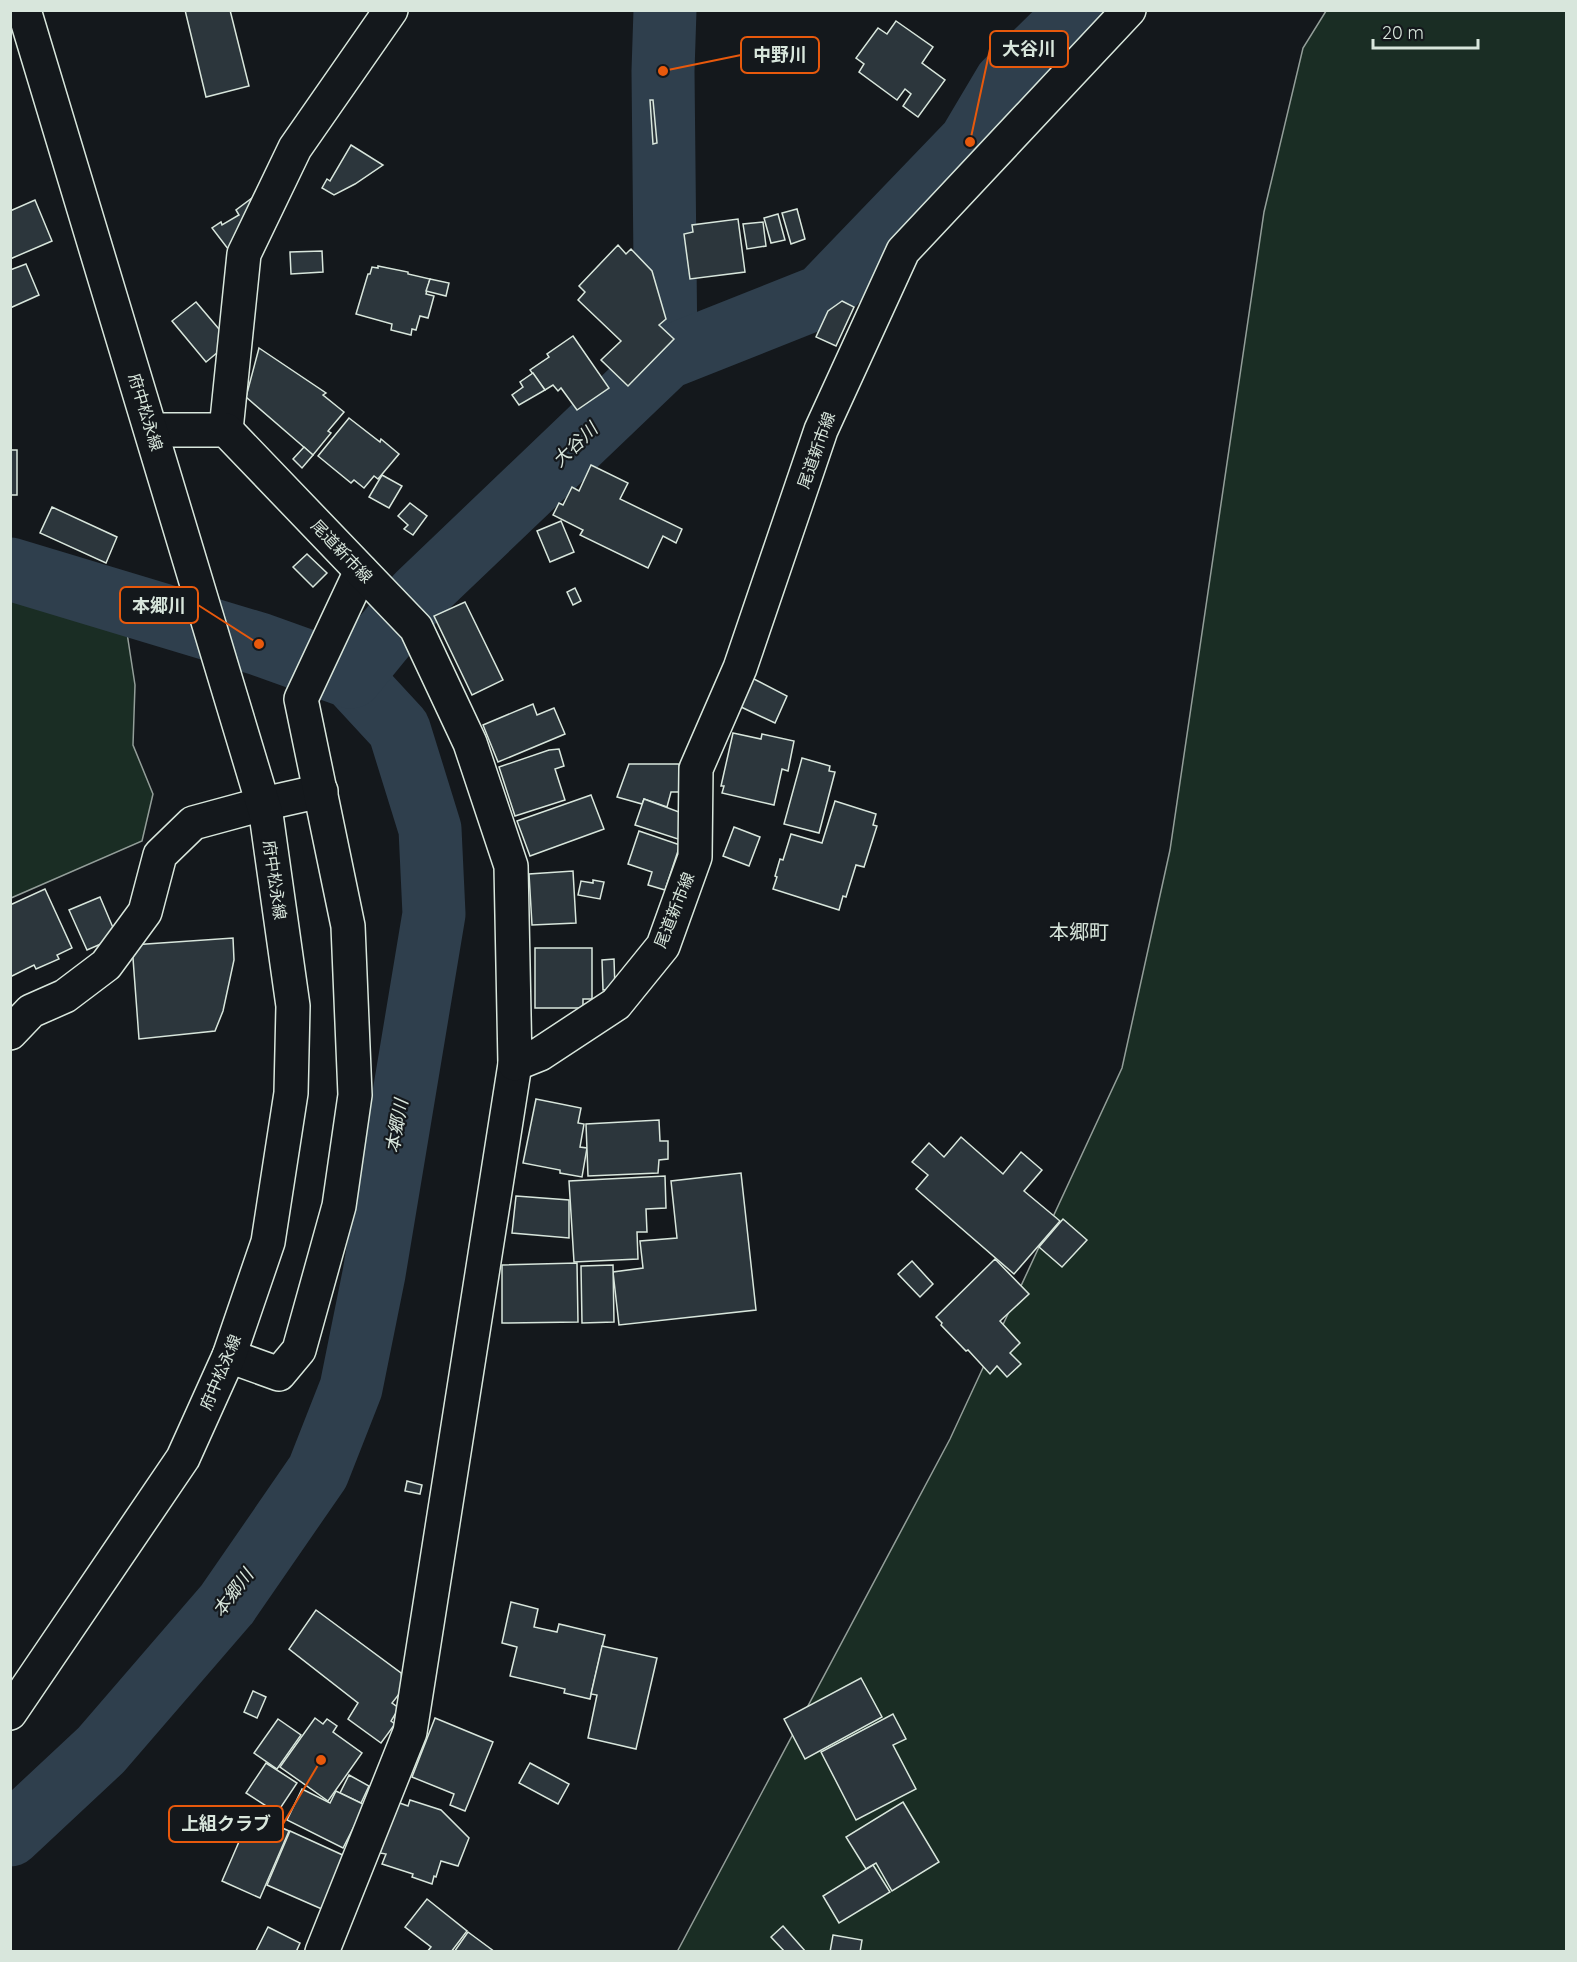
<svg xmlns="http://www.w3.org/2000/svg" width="1577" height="1962" viewBox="0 0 1577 1962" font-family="Quicksand,'Noto Sans JP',sans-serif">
	<rect width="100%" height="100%" fill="#14181c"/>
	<g fill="#1a2d24" stroke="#939e99" stroke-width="1.5">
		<polygon points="1326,11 1566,11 1566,1951 677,1952 950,1439 1122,1068 1170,850 1264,212 1303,48"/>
		<polygon points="11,566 21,578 52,568 90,576 125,620 135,685 133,745 153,794 142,841 11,898"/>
	</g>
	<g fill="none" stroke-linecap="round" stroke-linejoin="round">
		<g stroke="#2f3f4d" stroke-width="63">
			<polyline points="665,10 663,71 666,358"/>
			<polyline points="10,569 259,644 351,677 399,729 430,829 434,914 374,1274 351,1388 318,1472 227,1604 101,1750 10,1835"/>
			<polyline points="351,677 418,595 666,358 822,296 970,142 1005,83 1065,24 1084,10"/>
		</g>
	</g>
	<g fill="#2c363c" stroke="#d8e6dc" stroke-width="1.5">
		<polygon points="185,10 230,10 249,86 206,97"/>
		<polygon points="896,21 933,47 922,63 945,80 918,117 903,106 911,94 905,89 897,100 859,72 864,64 856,58 878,28 887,34"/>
		<polygon points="650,100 653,100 657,143 653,144"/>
		<polygon points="351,145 383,165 355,184 334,195 322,188 327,179 330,181"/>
		<polygon points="252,198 266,217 235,258 212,228 221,222 222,225 239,215 236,210"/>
		<polygon points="35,200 52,241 10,259 10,211"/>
		<polygon points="797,209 805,239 791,244 782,213"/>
		<polygon points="778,214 785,240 771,243 764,218"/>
		<polygon points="738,219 745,272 690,279 684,234 693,232 692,225"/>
		<polygon points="763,222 766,246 747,249 743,224"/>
		<polygon points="618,245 626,254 631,249 652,271 666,319 659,325 674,339 628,386 601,360 621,341 578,300 585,292 579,286"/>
		<polygon points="322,251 323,272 291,274 290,252"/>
		<polygon points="26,264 39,295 10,308 10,270"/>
		<polygon points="378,266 408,272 408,274 430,279 426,294 434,296 428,318 420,316 416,330 412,329 411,335 391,330 392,324 356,314 368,274 370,274 372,267 378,268"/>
		<polygon points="430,279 449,283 446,296 426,291"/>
		<polygon points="842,301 854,307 836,346 816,337 828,311"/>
		<polygon points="196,302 230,342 206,362 172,321"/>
		<polygon points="573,336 609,388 577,410 561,388 558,391 553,385 545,390 530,370 549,357 547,354"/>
		<polygon points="259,348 326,393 323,395 344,412 328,431 331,433 313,455 246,397"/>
		<polygon points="533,373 545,390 519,405 512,395 523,387 520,382"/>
		<polygon points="349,418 380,442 381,439 399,454 378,479 374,476 364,488 354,480 351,483 318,456"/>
		<polygon points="304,447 313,455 302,468 293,459"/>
		<rect x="10" y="450" width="7" height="45"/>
		<polygon points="591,465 628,483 620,499 682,529 676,543 663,536 648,568 580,535 583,530 553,515 559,503 563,505 572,487 579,491"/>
		<polygon points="382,475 402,486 389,508 369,497"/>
		<polygon points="410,503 427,516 413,535 404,529 408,525 398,516"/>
		<polygon points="52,507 117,537 106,563 40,533"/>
		<polygon points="561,521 574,552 550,562 537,531"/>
		<polygon points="307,554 327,573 313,587 293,567"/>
		<polygon points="575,588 581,601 573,605 567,592"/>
		<polygon points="465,602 503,680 472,695 434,616"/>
		<polygon points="750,677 787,696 775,723 739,706"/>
		<polygon points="533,704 537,715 554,708 565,734 498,762 483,725"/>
		<polygon points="733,733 761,739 762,734 794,741 788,771 782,769 774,805 722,793 724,786 721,786"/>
		<polygon points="559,749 564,766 555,769 565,800 515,816 499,767 549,750"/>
		<polygon points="802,758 830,766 829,771 835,772 819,833 784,824"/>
		<polygon points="629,764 679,764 679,792 671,792 667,807 644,799 642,804 617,797"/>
		<polygon points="591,795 604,829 530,856 517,821"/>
		<polygon points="644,799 679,812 681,840 635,825"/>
		<polygon points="835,801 876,814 873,825 877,826 864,867 856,865 846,897 843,896 839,910 773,889 777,877 775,876 780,859 783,860 791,834 822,843"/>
		<polygon points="734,827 760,837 749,866 723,856"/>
		<polygon points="639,831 680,845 665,890 648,885 652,872 628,864"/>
		<polygon points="573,871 576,923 532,925 529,874"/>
		<polygon points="593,880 604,882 600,899 578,895 581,881 593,883"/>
		<polygon points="45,889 72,948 57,955 59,959 36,969 34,965 10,977 10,905"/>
		<polygon points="100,897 117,937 87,950 69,910"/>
		<polygon points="233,938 234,960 223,1011 215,1031 139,1039 132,945"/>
		<polygon points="535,948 592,948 592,999 583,999 583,1008 535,1008"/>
		<polygon points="614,959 615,989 603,990 602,960"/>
		<polygon points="536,1099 581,1108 578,1123 584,1124 580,1147 587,1148 582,1177 560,1173 560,1170 523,1163"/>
		<polygon points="659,1120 660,1141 668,1141 668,1159 659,1160 658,1173 588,1176 586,1124"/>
		<polygon points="961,1137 1003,1174 1021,1152 1042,1170 1024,1191 1060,1221 1014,1274 916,1189 928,1175 912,1162 929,1143 944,1157"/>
		<polygon points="741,1173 756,1310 619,1325 613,1272 643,1268 640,1241 677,1238 671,1181"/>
		<polygon points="665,1176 666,1208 646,1209 647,1232 637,1232 638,1259 574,1262 569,1181"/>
		<polygon points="516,1196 569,1200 569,1238 512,1233"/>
		<polygon points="1063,1219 1087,1240 1062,1267 1039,1247"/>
		<polygon points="995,1259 1029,1294 1000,1321 1020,1343 1010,1353 1021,1364 1007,1377 997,1366 990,1374 968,1350 966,1351 941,1325 942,1323 936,1317"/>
		<polygon points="912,1261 933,1284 920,1297 898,1274"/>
		<polygon points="577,1263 578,1322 502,1323 502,1265"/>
		<polygon points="613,1265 614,1322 582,1323 581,1266"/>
		<polygon points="407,1481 422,1485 420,1494 405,1491"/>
		<polygon points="511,1602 538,1609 534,1627 557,1632 559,1624 605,1635 590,1699 564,1693 565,1689 510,1676 517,1647 502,1643"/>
		<polygon points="316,1610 401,1673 403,1689 392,1703 399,1708 391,1721 395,1724 381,1743 348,1719 358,1703 289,1649"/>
		<polygon points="602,1646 657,1658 636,1749 588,1738 597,1695 591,1694"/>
		<polygon points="861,1678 882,1717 805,1759 784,1719"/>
		<polygon points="253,1691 266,1697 257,1718 244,1712"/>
		<polygon points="893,1714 906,1739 893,1745 916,1789 856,1820 821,1752"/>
		<polygon points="315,1718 323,1724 327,1719 337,1726 333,1732 362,1753 328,1801 280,1767"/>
		<polygon points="435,1718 493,1742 465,1811 450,1805 454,1794 412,1777"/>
		<polygon points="278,1719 301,1735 277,1769 254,1753"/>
		<polygon points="266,1763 297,1783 277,1813 246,1793"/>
		<polygon points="530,1763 569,1784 558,1804 519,1783"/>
		<polygon points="349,1775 369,1786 361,1803 340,1793"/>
		<polygon points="302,1789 330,1803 336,1791 365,1805 343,1848 287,1820"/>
		<polygon points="410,1800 441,1810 469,1838 458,1866 441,1861 436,1877 434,1876 432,1884 412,1877 413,1874 382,1864 386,1854 380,1853 397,1802 408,1806"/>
		<polygon points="903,1802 939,1862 892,1891 876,1863 866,1869 846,1837"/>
		<polygon points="251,1814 289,1831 260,1898 222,1881"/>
		<polygon points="290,1831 347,1857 324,1910 267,1885"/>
		<polygon points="873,1865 890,1892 839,1923 823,1896"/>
		<polygon points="427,1899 467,1931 451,1952 427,1952 431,1947 405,1927"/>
		<polygon points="783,1926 806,1952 785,1952 771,1937"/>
		<polygon points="268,1927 300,1943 296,1952 256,1951"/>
		<polygon points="468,1932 495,1952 454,1952"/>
		<polygon points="833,1935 862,1940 860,1952 830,1952"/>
	</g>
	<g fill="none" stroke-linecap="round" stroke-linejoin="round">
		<g stroke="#d8e6dc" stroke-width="36">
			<g id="minor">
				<polyline points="226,430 244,254 295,148 391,10"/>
				<polyline points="10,1033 31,1011 65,996 106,965 145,912 160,855 193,823 263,804 321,791"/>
				<polyline points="229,1356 279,1374 299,1350 339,1206 355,1095 348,926 301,699 361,571"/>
				<polyline points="322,1952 410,1732 515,1064"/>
			</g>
		</g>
		<g stroke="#d8e6dc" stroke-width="36">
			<g id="major">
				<polyline points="152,430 226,430 416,628 470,743 511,866 515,1064 540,1054 616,1004 663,946 695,857 696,769 740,668 821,430 903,251 1129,10"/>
				<polyline points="10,1713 183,1458 229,1356 268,1242 291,1093 293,1006 266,814 24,10"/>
			</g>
		</g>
		<use href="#minor" stroke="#14181c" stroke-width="33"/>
		<use href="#major" stroke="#14181c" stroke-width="33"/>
	</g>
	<g text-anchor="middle" stroke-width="4.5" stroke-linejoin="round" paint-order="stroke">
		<g font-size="16" fill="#d8e6dc" stroke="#14181c">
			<text transform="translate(146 412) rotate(73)" y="6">府中松永線</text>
			<text transform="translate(816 450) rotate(-70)" y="6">尾道新市線</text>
			<text transform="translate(342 551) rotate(46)" y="6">尾道新市線</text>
			<text transform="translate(275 880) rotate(82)" y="6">府中松永線</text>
			<text transform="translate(674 910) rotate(-68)" y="6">尾道新市線</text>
			<text transform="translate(220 1372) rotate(-67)" y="6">府中松永線</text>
		</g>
		<g font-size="18" font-style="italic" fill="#d8e6dc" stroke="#14181c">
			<text transform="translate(575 445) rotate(-44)" y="6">大谷川</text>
			<text transform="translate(397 1126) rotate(-80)" y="6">本郷川</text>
			<text transform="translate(233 1593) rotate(-53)" y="6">本郷川</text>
		</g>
		<g font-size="20" fill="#d8e6dc" stroke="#14181c">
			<text x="1079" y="939">本郷町</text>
		</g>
	</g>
	<path fill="none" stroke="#e8590c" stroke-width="2" d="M970 142L990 49M663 71L741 55M259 644L198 605M321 1760L283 1824"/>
	<g fill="#e8590c" stroke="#14181c" stroke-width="2">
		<circle cx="970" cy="142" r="6"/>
		<circle cx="663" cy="71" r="6"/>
		<circle cx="259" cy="644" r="6"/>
		<circle cx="321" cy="1760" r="6"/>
	</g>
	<g fill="#14181c" stroke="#e8590c" stroke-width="2">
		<rect x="990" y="31" width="78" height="36" rx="6"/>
		<rect x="741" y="37" width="78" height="36" rx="6"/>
		<rect x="120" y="587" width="78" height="36" rx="6"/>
		<rect x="169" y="1806" width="114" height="36" rx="6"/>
	</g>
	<g font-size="18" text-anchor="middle" font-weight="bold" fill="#d8e6dc">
		<text x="1029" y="55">大谷川</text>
		<text x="780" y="61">中野川</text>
		<text x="159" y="612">本郷川</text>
		<text x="226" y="1830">上組クラブ</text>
	</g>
	<rect width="1577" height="1962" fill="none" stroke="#d8e6dc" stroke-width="24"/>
	<path d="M1373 39v9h105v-9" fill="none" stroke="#d8e6dc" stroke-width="3"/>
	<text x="1382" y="39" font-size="18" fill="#d8e6dc" stroke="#14181c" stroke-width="4.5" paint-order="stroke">20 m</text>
</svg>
